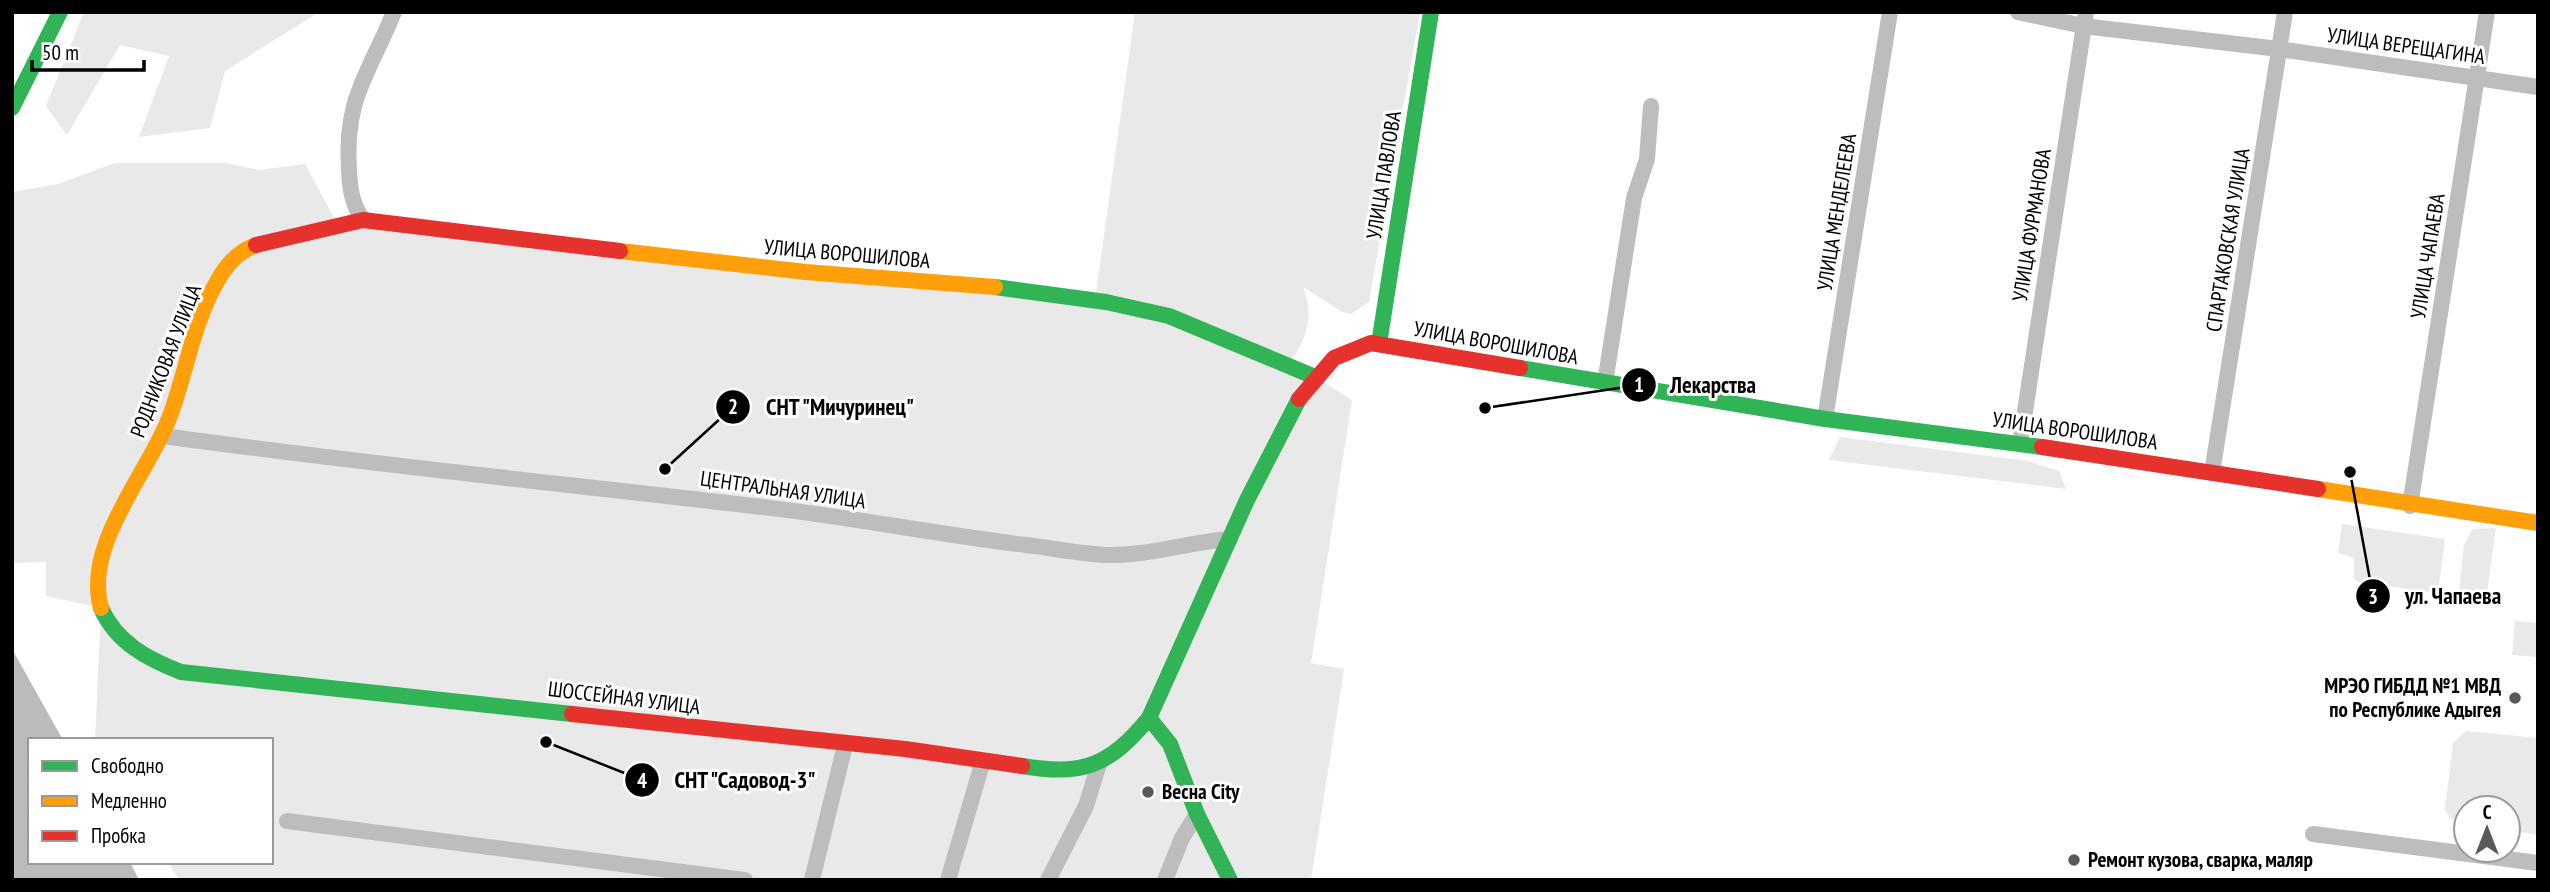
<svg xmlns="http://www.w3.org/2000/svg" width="2550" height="892" viewBox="0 0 2550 892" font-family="'PT Sans Narrow',sans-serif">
	<rect width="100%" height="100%" fill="#fff"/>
	<g fill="#e9e9e9">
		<polygon points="84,12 319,12 225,71 210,128 139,137 169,56 120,45 67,135 46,106"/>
		<path d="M1135,12H1420L1369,302L1351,314L1342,312L1303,287C1314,311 1308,340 1290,361L1352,400L1311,663L1344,669L1311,880H179L168,862H271V740H95L101,608L46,596V562L12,563V192L58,184L115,163H226L259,170L305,164L338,225L1095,300Z"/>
		<polygon points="1840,437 2028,461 2059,471 2066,489 1829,460"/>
		<polygon points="2342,524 2445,539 2439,585 2430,592 2358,582 2354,579 2354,558 2338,553"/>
		<polygon points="2496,528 2486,600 2462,597 2459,592 2464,545 2472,529"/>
		<polygon points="2515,621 2538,623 2538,657 2512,655"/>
		<polygon points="2466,731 2538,738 2538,835 2508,830 2508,808 2466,808 2466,824 2449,818 2445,809 2453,743"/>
	</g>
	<polygon fill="#bbb" points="12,649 63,740 30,740 30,862 130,862 139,880 12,880"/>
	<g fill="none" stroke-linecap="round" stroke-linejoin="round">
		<g stroke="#bdbdbd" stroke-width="16">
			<polyline points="2018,12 2083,26 2279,49 2538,87"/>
			<path d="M363,220C352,204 350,190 349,170C344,98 369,74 394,12"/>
			<polyline points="1605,383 1634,198 1647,159 1651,106"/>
			<polyline points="1825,419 1890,12"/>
			<path d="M163,436C359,463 556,483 753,506C845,516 935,534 1026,545C1053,548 1080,554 1107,555C1147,556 1189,542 1230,539"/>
			<polyline points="2020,444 2086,12"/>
			<polyline points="2212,473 2285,12"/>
			<polyline points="2410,506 2487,12"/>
			<polyline points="287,821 745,880"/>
			<polyline points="2313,834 2538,863"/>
			<polyline points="812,880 845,745"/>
			<polyline points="948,880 983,761"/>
			<polyline points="1048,880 1086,806 1099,764"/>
			<polyline points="1165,880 1182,838 1197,814"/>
		</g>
		<g stroke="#30b455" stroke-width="16">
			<polyline points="12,108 60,12"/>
			<polyline points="995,287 1106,302 1169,316 1315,377"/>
			<polyline points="1379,344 1431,12"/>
			<polyline points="1520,368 1825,419 2042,447"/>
			<path d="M101,608C116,642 147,659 181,672L572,714"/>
			<polyline points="1149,718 1170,744 1197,814 1230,880"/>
			<path d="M1022,766C1084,776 1109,766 1149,718L1247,500L1299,399"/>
		</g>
		<g stroke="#ff9f0a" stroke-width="16">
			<polyline points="620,251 806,272 995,287"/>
			<polyline points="2318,489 2538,523"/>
			<path d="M101,608C83,544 149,473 170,416C187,370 193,322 218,280C227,264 239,251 256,245"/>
		</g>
		<g stroke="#e5322d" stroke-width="16">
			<polyline points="256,245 363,220 620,251"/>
			<polyline points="1299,399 1334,358 1371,343 1520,368"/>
			<polyline points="2042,447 2318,489"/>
			<polyline points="572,714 905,749 1022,766"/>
		</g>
	</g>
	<g fill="#595959" stroke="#fff" stroke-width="2.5">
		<circle cx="2515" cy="698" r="7"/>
		<circle cx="1148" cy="792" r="7"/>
		<circle cx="2074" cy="860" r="7"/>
	</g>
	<g text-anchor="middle" stroke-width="6" stroke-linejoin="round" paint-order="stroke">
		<g font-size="21" fill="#000" stroke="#fff">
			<text transform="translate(2406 46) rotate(8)" y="7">УЛИЦА ВЕРЕЩАГИНА</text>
			<text transform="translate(1384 175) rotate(-81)" y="7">УЛИЦА ПАВЛОВА</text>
			<text transform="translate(1837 212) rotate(-81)" y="7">УЛИЦА МЕНДЕЛЕЕВА</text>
			<text transform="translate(2032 225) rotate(-81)" y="7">УЛИЦА ФУРМАНОВА</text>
			<text transform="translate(2228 240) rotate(-81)" y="7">СПАРТАКОВСКАЯ УЛИЦА</text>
			<text transform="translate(847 254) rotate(5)" y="7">УЛИЦА ВОРОШИЛОВА</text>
			<text transform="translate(2428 256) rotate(-81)" y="7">УЛИЦА ЧАПАЕВА</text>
			<text transform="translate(1496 343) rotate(10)" y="7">УЛИЦА ВОРОШИЛОВА</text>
			<text transform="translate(166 361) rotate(-69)" y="7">РОДНИКОВАЯ УЛИЦА</text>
			<text transform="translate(2075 431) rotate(8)" y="7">УЛИЦА ВОРОШИЛОВА</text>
			<text transform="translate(783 490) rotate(8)" y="7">ЦЕНТРАЛЬНАЯ УЛИЦА</text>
			<text transform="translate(624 698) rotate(7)" y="7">ШОССЕЙНАЯ УЛИЦА</text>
		</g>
		<g font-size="21" font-weight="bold" fill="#000" stroke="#fff" text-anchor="start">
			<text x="2501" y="693" text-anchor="end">МРЭО ГИБДД №1 МВД<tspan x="2501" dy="24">по Республике Адыгея</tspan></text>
			<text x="1162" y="799">Весна City</text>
			<text x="2088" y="867">Ремонт кузова, сварка, маляр</text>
		</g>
	</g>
	<path fill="none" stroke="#000" stroke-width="2.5" d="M1485 408L1639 385M665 469L733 407M2350 472L2373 596M546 742L642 780"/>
	<g fill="#000" stroke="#fff" stroke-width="2.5">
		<circle cx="1485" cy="408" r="7"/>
		<circle cx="665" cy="469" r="7"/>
		<circle cx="2350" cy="472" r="7"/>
		<circle cx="546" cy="742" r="7"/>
		<circle cx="1639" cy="385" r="18"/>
		<circle cx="733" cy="407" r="18"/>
		<circle cx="2373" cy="596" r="18"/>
		<circle cx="642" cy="780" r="18"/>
	</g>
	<g font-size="21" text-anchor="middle" font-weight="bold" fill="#fff">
		<text x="1639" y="392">1</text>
		<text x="733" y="414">2</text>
		<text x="2373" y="604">3</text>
		<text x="642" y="788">4</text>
	</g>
	<g font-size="23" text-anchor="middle" font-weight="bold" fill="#000" stroke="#fff" stroke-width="6" stroke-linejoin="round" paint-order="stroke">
		<text x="1713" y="393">Лекарства</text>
		<text x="840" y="415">СНТ "Мичуринец"</text>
		<text x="2453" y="604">ул. Чапаева</text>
		<text x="745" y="788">СНТ "Садовод-3"</text>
	</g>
	<rect width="2550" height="892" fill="none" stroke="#000000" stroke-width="28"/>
	<rect x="28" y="738" width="245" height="126" fill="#ffffff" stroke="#999999" stroke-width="2"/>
	<rect x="42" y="761" width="35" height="10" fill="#30b455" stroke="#999999" stroke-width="2"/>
	<text x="91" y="773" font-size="21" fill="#000000">Свободно</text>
	<rect x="42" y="796" width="35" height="10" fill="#ff9f0a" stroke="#999999" stroke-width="2"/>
	<text x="91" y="808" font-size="21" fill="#000000">Медленно</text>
	<rect x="42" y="831" width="35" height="10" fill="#e5322d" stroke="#999999" stroke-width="2"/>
	<text x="91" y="843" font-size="21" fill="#000000">Пробка</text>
	<g transform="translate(2487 829)"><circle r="33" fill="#ffffff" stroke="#999999" stroke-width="2"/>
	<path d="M0-5L12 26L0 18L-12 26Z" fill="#595959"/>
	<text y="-10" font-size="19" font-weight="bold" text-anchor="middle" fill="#000000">С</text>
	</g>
	<path d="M32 60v10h112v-10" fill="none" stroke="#000000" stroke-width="3.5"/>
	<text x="42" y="60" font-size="21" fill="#000000" stroke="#ffffff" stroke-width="5" paint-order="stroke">50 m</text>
</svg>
